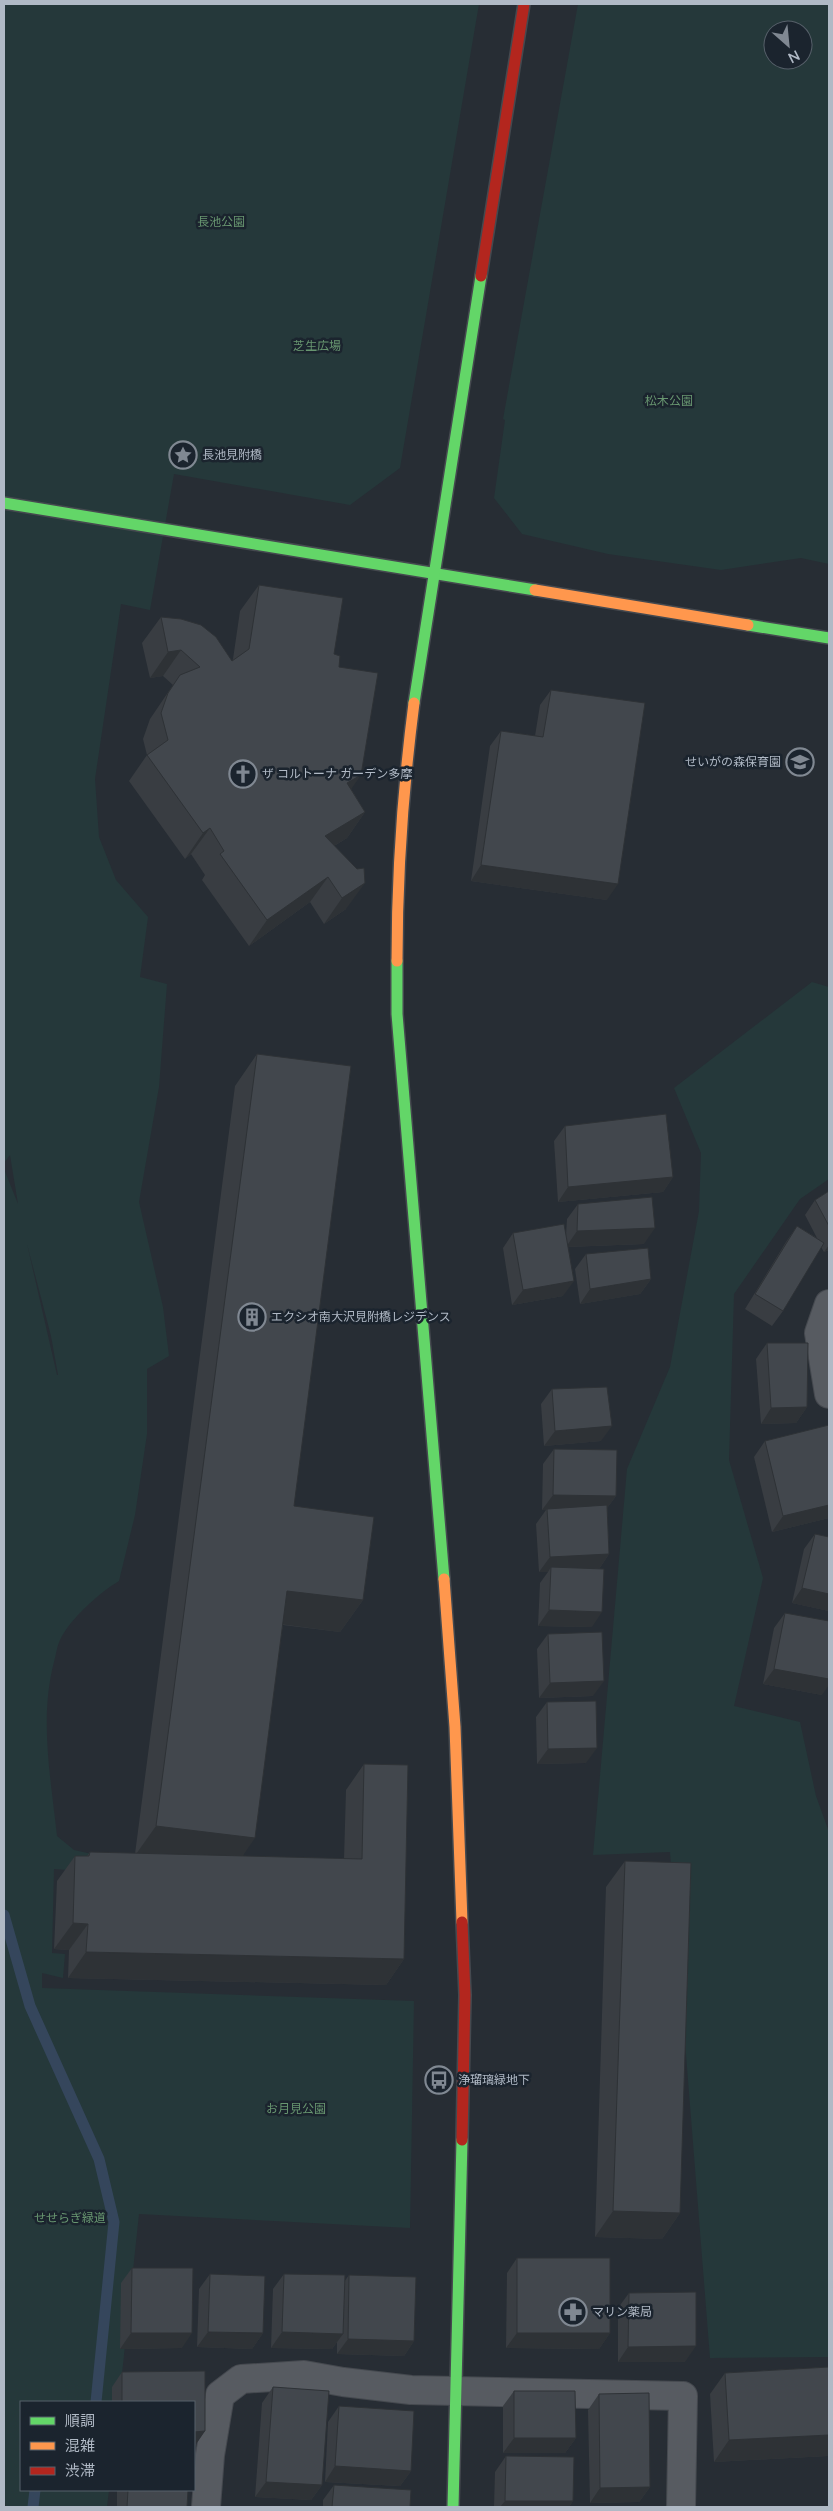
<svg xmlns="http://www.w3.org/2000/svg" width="833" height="2511" viewBox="0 0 833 2511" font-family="Lato,'Noto Sans JP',sans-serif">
	<rect width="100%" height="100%" fill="#272d34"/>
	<g fill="#25383a" fill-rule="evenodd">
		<path d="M4,4H479L400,468L350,505L174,474L150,610L121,604L95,779L99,837L116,880L148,917L140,977L167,984L159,1087L139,1202L163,1307L169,1356L147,1369V1434L135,1515L119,1581C99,1593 70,1619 60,1640C57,1646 56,1655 54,1662C39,1719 51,1779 57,1836L74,1850L114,1859L112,1873L54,1869L52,1953L65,1954L63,1978L42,1973V1988L414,2001L410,2228L139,2214L119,2402H21V2490H109L107,2507H6L4,2498V1169L18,1204L10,1155L4,1163ZM27,1244L51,1336L58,1375H57Z"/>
		<path d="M578,4H829V564L801,558L721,570L608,554L522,534L494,498L505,420L503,419ZM773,30H803V60H773Z"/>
		<polygon points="812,982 829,987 829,1179 800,1199 734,1294 729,1460 763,1578 734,1706 800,1722 816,1796 829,1832 829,2357 710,2358 670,1852 593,1855 627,1469 670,1367 699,1211 701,1153 674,1088"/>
	</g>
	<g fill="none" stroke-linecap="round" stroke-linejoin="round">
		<g stroke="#35465c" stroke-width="11">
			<polyline points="4,1915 30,2006 99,2159 114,2222 96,2402"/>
			<polyline points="33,2507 35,2490"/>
		</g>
		<g stroke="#45494f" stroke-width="30">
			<g id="street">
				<polyline points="829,1304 819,1333 829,1394"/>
				<polyline points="206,2507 210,2455 220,2395 241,2379 304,2375 343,2382 411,2390 683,2396 681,2507"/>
			</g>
		</g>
		<g stroke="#45494f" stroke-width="14">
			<g id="fast">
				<polyline points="4,503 535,590"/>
				<polyline points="748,625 829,638"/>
				<polyline points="414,703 481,276"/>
				<polyline points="397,961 397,1014 444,1579"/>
				<polyline points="453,2507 462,2140"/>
			</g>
		</g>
		<g stroke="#45494f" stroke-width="14">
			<g id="slow">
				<polyline points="535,590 748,625"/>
				<path d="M397,961C397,875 403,788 414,703"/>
				<polyline points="444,1579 455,1727 462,1922"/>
			</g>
		</g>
		<g stroke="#45494f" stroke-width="14">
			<g id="jam">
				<polyline points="481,276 524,4"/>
				<polyline points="462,2140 465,1995 462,1922"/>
			</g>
		</g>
		<use href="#street" stroke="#575b61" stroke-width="28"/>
		<use href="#fast" stroke="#63d668" stroke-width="11"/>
		<use href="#slow" stroke="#ff974d" stroke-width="11"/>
		<use href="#jam" stroke="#b3261e" stroke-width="11"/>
	</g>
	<g fill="#393d42">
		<polygon points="259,585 334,654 339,667 351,789 365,812 347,838 334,846 346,909 324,924 310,902 249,946 202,880 205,875 191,854 185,859 129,781 147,755 143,739 150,719 173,685 163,676 150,678 142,643 161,617 232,661 233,659 240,611"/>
		<polygon points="551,690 607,900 471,881 490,746 501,731 535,736 540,705"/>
		<polygon points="257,1054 294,1506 363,1600 340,1632 283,1625 243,1856 344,1859 346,1790 364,1764 404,1959 386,1985 68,1978 69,1950 54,1949 57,1881 75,1856 87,1856 90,1852 135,1854 235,1086"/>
		<polygon points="565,1126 673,1177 663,1192 558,1202 554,1141"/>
		<polygon points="829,1191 829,1250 824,1252 821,1247 783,1311 772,1326 745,1309 786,1242 797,1226 817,1238 805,1215 815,1200"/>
		<polygon points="578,1204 644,1244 568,1247 563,1296 512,1305 503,1248 513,1233 566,1235 567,1219"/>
		<polygon points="586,1254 651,1279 640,1294 580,1304 575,1269"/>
		<polygon points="767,1343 807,1407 796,1423 761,1424 756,1359"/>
		<polygon points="552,1389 601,1441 544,1446 541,1404"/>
		<polygon points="829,1425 829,1518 772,1532 754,1457 765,1441"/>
		<polygon points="554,1449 616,1496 607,1508 609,1554 599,1569 592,1627 538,1626 540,1583 548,1572 539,1572 536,1524 546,1510 542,1510 543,1464"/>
		<polygon points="815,1534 829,1537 829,1611 792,1603 804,1549"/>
		<polygon points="785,1613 822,1695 763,1684 774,1628"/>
		<polygon points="548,1634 593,1696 539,1698 537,1649"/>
		<polygon points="547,1702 586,1763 537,1764 536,1717"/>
		<polygon points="625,1861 680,2213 662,2239 595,2237 606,1887"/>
		<polygon points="517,2258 610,2333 599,2349 506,2348 507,2273"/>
		<polygon points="132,2268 182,2348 120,2349 121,2283"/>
		<polygon points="210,2274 263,2333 252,2349 197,2347 199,2289"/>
		<polygon points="284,2274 344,2282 349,2275 414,2341 404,2356 337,2354 337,2342 332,2349 271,2348 273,2289"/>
		<polygon points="629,2293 685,2362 618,2362 618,2308"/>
		<polygon points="829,2367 829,2454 828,2456 714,2462 710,2394 725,2373"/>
		<polygon points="205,2371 205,2431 194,2447 194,2402 112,2402 112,2387 122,2372"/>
		<polygon points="273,2387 322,2485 311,2500 255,2497 262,2403"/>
		<polygon points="514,2391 576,2438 565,2453 503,2453 503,2406"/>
		<polygon points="599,2394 650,2487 639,2502 590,2503 588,2410"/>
		<polygon points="339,2406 411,2471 400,2486 325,2482 328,2422"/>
		<polygon points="506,2456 573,2501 569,2507 494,2507 495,2472"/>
		<polygon points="334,2485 410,2507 323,2507 323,2500"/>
		<polygon points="117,2490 188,2490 187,2507 117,2507"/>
	</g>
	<g fill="#2e3236">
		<polygon points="181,650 163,676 150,678 168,652"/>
		<polygon points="361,775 343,801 347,783"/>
		<polygon points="365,812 347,838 307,862 325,836"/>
		<polygon points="210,828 191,854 185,859 203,833"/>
		<polygon points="481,865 618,884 607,900 471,881"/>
		<polygon points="328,877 310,902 249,946 267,920"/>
		<polygon points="365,883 346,909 324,924 342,898"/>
		<polygon points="673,1177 663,1192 558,1202 568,1187"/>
		<polygon points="655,1228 644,1244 566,1247 577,1231"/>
		<polygon points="829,1245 829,1250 824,1252"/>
		<polygon points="651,1279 640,1294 580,1304 590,1289"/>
		<polygon points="574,1281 563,1296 512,1305 523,1290"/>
		<polygon points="807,1407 796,1423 761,1424 771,1408"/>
		<polygon points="612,1426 601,1441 544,1446 555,1431"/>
		<polygon points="553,1495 616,1496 605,1511 547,1509 546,1510 542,1510"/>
		<polygon points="829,1505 829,1518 772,1532 783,1516"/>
		<polygon points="609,1554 599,1569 551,1567 548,1572 539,1572 550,1557"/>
		<polygon points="802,1588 829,1594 829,1611 792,1603"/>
		<polygon points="287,1591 363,1600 340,1632 265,1622"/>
		<polygon points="549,1610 602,1612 592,1627 538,1626"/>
		<polygon points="774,1669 829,1679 829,1685 822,1695 763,1684"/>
		<polygon points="604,1681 593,1696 539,1698 550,1683"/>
		<polygon points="597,1748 586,1763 537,1764 548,1749"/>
		<polygon points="156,1826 255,1838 233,1870 134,1857"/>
		<polygon points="73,1923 88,1924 69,1950 54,1949"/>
		<polygon points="86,1952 404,1959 386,1985 68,1978"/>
		<polygon points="613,2211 680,2213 662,2239 595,2237"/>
		<polygon points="208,2332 263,2333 252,2349 197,2347"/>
		<polygon points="282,2332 343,2334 332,2349 271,2348"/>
		<polygon points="131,2333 192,2333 182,2348 120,2349"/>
		<polygon points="517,2333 610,2333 599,2349 506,2348"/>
		<polygon points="348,2339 414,2341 404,2356 337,2354"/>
		<polygon points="696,2346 685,2362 618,2362 628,2347"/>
		<polygon points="205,2431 194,2447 194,2432"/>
		<polygon points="829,2435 829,2454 828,2456 714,2462 729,2440"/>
		<polygon points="514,2438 576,2438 565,2453 503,2453"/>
		<polygon points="335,2466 411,2471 400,2486 325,2482"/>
		<polygon points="266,2482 322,2485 311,2500 255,2497"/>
		<polygon points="650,2487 639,2502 590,2503 600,2488"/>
		<polygon points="505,2501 573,2501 569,2507 500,2507"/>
	</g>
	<g fill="#42474d" stroke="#2e3236">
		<polygon points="259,585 343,598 334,654 340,656 339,667 378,673 361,775 347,783 365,812 325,836 357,869 364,868 365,883 342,898 328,877 267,920 220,854 224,851 210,828 203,833 147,755 168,740 161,713 168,693 180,675 200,667 181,650 168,652 161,617 181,619 201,625 216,637 232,661 249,649"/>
		<polygon points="551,690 645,703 618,884 481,865 501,731 543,737"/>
		<polygon points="257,1054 351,1066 294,1506 374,1517 363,1600 287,1591 255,1838 156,1826"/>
		<polygon points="666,1114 673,1177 568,1187 565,1126"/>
		<polygon points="829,1191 829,1226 815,1200"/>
		<polygon points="652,1197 655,1228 577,1231 578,1204"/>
		<polygon points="564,1224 574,1281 523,1290 513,1233"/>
		<polygon points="797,1226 824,1243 783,1311 755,1294"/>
		<polygon points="648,1248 651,1279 590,1289 586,1254"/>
		<polygon points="767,1343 808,1343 807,1407 771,1408"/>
		<polygon points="607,1387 612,1426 555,1431 552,1389"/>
		<polygon points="829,1425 829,1505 783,1516 765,1441"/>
		<polygon points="554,1449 617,1450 616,1496 553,1495"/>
		<polygon points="607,1505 609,1554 550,1557 547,1509"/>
		<polygon points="815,1534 829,1537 829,1594 802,1588"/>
		<polygon points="551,1567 604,1569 602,1612 549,1610"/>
		<polygon points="785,1613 829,1621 829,1679 774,1669"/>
		<polygon points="602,1632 604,1681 550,1683 548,1634"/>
		<polygon points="596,1701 597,1748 548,1749 547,1702"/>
		<polygon points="364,1764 408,1765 404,1959 86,1952 88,1924 73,1923 75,1856 89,1856 90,1852 362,1859"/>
		<polygon points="625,1861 691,1863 680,2213 613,2211"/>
		<rect x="517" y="2258" width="93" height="75"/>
		<polygon points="132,2268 193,2268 192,2333 131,2333"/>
		<polygon points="210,2274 265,2276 263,2333 208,2332"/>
		<polygon points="284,2274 345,2275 343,2334 282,2332"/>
		<polygon points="349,2275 416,2277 414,2341 348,2339"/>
		<polygon points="696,2292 696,2346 628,2347 629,2293"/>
		<polygon points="829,2367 829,2435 729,2440 725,2373"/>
		<polygon points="205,2371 205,2431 194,2432 194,2402 122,2402 122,2372"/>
		<polygon points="273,2387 329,2391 322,2485 266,2482"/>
		<polygon points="514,2391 575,2391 576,2438 514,2438"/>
		<polygon points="649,2393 650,2487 600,2488 599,2394"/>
		<polygon points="339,2406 414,2411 411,2471 335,2466"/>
		<polygon points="506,2456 574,2457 573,2501 505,2501"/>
		<polygon points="334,2485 411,2490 410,2507 332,2507"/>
		<polygon points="128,2490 188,2490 187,2507 127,2507"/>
	</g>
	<defs>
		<g id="sight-ring" transform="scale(1.4375)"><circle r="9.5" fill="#1b242e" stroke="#808892" stroke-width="1.5"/><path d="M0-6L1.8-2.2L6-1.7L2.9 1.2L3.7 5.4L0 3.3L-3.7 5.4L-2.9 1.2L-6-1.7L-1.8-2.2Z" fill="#808892"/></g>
		<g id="school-ring" transform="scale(1.4375)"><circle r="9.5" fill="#1b242e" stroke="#808892" stroke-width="1.5"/><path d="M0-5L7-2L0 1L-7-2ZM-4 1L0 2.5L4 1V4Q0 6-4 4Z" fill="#808892"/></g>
		<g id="church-ring" transform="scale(1.4375)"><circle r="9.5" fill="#1b242e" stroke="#808892" stroke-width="1.5"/><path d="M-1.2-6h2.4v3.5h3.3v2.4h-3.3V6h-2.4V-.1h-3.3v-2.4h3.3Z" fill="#808892"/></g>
		<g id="building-ring" transform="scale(1.4375)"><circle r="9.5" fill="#1b242e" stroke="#808892" stroke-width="1.5"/><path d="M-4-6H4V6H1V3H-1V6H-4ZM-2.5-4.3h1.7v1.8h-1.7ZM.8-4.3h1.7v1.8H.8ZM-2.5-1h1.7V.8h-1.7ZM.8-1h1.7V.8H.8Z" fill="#808892"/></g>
		<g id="bus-ring" transform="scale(1.4375)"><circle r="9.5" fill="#1b242e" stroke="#808892" stroke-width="1.5"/><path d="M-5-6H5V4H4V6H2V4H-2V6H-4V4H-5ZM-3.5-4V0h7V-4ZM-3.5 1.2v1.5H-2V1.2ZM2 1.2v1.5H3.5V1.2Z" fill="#808892"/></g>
		<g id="pharmacy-ring" transform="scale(1.4375)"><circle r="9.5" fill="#1b242e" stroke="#808892" stroke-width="1.5"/><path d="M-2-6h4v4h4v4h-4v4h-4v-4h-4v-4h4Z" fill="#808892"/></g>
	</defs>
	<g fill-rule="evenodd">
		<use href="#sight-ring" x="183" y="455"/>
		<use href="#school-ring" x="800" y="762"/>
		<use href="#church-ring" x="243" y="774"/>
		<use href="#building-ring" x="252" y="1317"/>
		<use href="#bus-ring" x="439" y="2080"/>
		<use href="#pharmacy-ring" x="573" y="2312"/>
	</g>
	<g text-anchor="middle" stroke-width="5" stroke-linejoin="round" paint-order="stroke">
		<g font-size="12" fill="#689670" stroke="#1b242e">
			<text x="221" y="226">長池公園</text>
			<text x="317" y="350">芝生広場</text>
			<text x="669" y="405">松木公園</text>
			<text x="296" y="2113">お月見公園</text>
			<text x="70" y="2222">せせらぎ緑道</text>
		</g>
		<g font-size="12" fill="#b0b9c5" stroke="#1b242e" text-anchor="start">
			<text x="202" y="459">長池見附橋</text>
			<text x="781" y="766" text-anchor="end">せいがの森保育園</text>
			<text x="262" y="778">ザ コルトーナ ガーデン多摩</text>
			<text x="271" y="1321">エクシオ南大沢見附橋レジデンス</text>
			<text x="458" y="2084">浄瑠璃緑地下</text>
			<text x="592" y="2316">マリン薬局</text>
		</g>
	</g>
	<rect width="833" height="2511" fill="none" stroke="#b0b9c5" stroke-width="10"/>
	<rect x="20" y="2401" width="175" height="90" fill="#1b242e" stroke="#57606a"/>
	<rect x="30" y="2417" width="25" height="8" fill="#63d668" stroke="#57606a"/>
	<text x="65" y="2426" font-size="15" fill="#b0b9c5">順調</text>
	<rect x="30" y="2442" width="25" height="8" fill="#ff974d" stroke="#57606a"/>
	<text x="65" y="2451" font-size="15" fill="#b0b9c5">混雑</text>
	<rect x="30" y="2467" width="25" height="8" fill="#b3261e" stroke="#57606a"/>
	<text x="65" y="2476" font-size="15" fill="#b0b9c5">渋滞</text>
	<g transform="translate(788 45) rotate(153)"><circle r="24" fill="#1b242e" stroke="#57606a"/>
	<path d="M0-4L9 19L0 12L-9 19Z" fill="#808892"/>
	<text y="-8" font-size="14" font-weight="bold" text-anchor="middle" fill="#b0b9c5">N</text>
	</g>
</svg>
